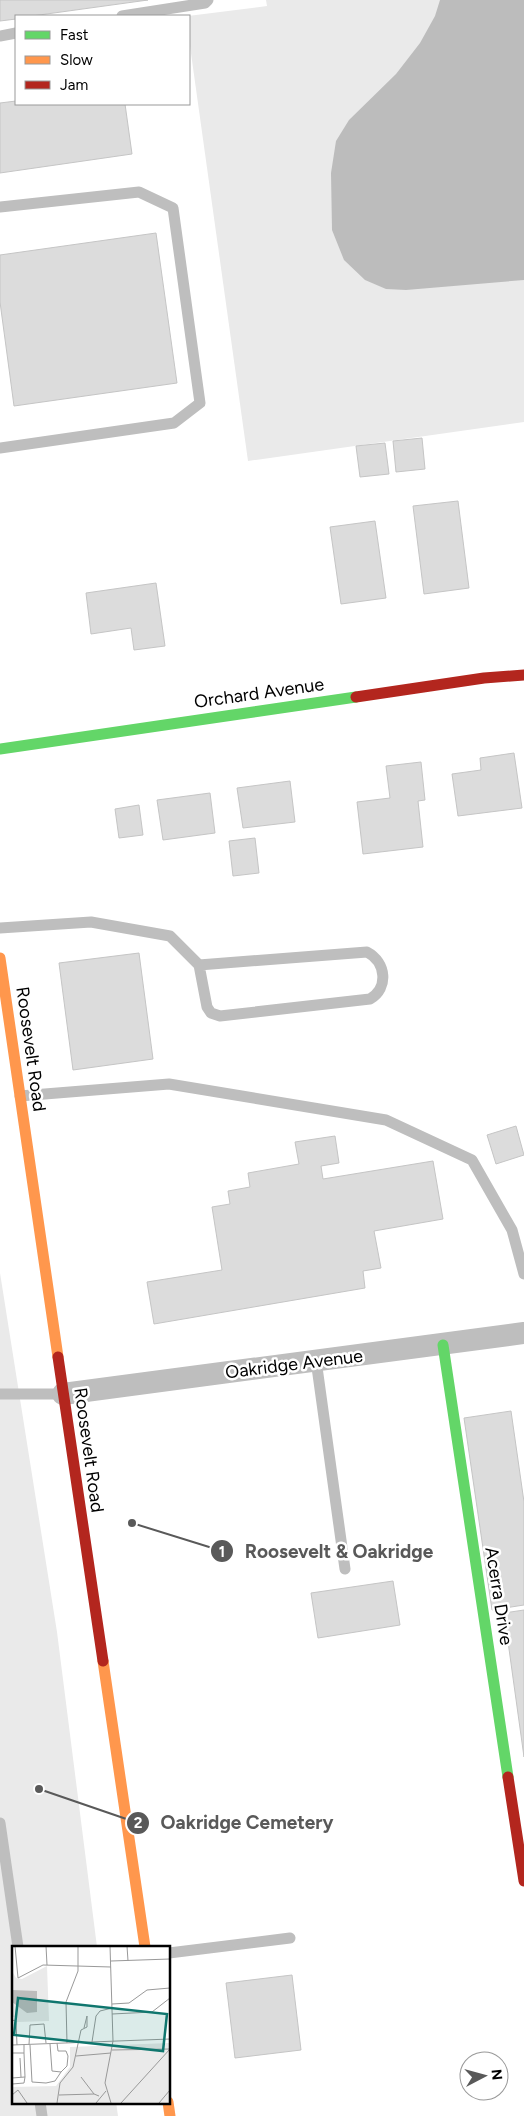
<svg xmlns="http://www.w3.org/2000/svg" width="524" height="2116" viewBox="0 0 524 2116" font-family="Figtree,sans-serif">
	<rect width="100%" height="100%" fill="#fff"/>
	<g fill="#eaeaea">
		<polygon points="266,0 524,0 524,422 248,461 189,39 188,16 267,6"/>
		<polygon points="0,1273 57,1632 97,1947 14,1947 14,2102 116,2102 118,2116 0,2116"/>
	</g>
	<polygon fill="#bcbcbc" points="440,0 524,0 524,280 406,290 386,289 365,280 344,260 332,230 331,173 336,141 349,120 396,74 420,43 435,16"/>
	<g fill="#dcdcdc" stroke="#c5c5c5">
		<polygon points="0,0 148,0 32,16 16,16 16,19 0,21"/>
		<polygon points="16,101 16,104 125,104 132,154 0,173 0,103"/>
		<polygon points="156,233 177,383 14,406 0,302 0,255"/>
		<polygon points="422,438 425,469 396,472 393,441"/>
		<polygon points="385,443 389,474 360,477 356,446"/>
		<polygon points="458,501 469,588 424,594 413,506"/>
		<polygon points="375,521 386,598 341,604 330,527"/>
		<polygon points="156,583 165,646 134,650 131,628 91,634 86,593"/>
		<polygon points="514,753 522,808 458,816 452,774 481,770 480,758"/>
		<polygon points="421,762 425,800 418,801 423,847 363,854 357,802 390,798 386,766"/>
		<polygon points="290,781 295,822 243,828 237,788"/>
		<polygon points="210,793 215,833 163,840 157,800"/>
		<polygon points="139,805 143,835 119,838 115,809"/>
		<polygon points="255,838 259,873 233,876 229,841"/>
		<polygon points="139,953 153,1059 73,1070 59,963"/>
		<polygon points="516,1126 524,1155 496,1164 487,1135"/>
		<polygon points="335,1136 339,1163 321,1166 323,1179 433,1161 443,1219 374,1231 381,1268 363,1271 365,1288 154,1324 147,1282 222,1270 212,1207 230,1204 228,1191 250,1187 248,1173 299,1164 295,1142"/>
		<polygon points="511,1411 524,1502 524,1605 492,1610 464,1418"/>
		<polygon points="393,1581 400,1625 318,1638 311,1593"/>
		<polygon points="524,1610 524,1757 504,1613"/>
		<polygon points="292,1975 301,2050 235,2058 226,1983"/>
	</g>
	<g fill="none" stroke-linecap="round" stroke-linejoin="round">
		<g stroke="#bebebe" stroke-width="11">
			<polyline points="122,16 205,3 208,0"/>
			<polyline points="0,36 16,33"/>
			<polyline points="0,207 139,192 173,208 200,403 174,423 0,448"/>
			<path d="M0,928L91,922L170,936L199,965L207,1007L211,1013L220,1016L370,999C389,988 386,962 367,952L199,965"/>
			<polyline points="20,1096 169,1084 386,1120 472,1160 512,1230 524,1274"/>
			<polyline points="316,1360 345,1569"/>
			<polyline points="0,1394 63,1394"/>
			<polyline points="0,1823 18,1947"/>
			<polyline points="169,1953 290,1938"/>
			<polyline points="40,2102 42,2116"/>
		</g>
		<polyline stroke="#bebebe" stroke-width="22" points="63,1394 524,1333"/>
		<g stroke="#63d668" stroke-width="11">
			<polyline points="0,749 356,697"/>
			<polyline points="443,1345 508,1777"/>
		</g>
		<g stroke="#ff974d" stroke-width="11">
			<polyline points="0,958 58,1357"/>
			<polyline points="103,1661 145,1947"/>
			<polyline points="168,2102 170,2116"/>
		</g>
		<g stroke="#b3261e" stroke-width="11">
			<polyline points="356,697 484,678 524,675"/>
			<polyline points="58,1357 103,1661"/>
			<polyline points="508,1777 524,1881"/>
		</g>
	</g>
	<g text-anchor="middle" stroke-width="5" stroke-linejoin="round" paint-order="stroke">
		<g font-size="18" fill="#000" stroke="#fff">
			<text transform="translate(259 693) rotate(-8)" y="6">Orchard Avenue</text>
			<text transform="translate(31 1049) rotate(82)" y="6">Roosevelt Road</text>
			<text transform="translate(294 1364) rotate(-7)" y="6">Oakridge Avenue</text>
			<text transform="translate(89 1450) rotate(82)" y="6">Roosevelt Road</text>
			<text transform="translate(499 1596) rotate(81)" y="6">Acerra Drive</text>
		</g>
	</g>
	<g transform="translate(12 1946)">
		<rect width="158" height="158" fill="#fff"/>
		<path d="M35,20L37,75L5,76V71H0V25L4,32L10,33ZM157,97V157H0V141L44,140L58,121V101Z" fill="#eaeaea"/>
		<path d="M0,44L25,45V66L15,67L0,56Z" fill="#bcbcbc"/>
		<path fill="none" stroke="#999" stroke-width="1" d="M3,0L6,32L31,19L99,21M34,0L35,19M98,0L101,95L93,137L99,157M115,0L116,15M99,15L158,13M100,58L117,57L135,44L158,42M100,68L140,66L158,52M0,74L4,75L5,99M80,96L84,70L88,65L100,62M45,97L46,105H54L56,110L55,120L49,126M55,97L54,56L66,25V0M0,99L158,93M17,99L18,79L32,78L34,97M18,99L20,136L34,137L43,135L49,126L40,125L38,98M100,104L158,103M0,107H12V99M64,110L99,107M8,112L9,131M69,131L82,148M0,132L13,131L12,107M0,138L12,137L13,131M0,149L6,144L15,157M47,149L82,148L87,150M45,157L48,137L61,121L69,84L75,81V70L72,82M84,157L94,145M109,157L158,103M147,157L158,144"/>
		<path fill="#0f766e" fill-opacity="0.15" stroke="#0f766e" stroke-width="2.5" d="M6,52L155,68L151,105L2,89Z"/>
		<rect width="158" height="158" fill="none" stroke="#000" stroke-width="2.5"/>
	</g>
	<path fill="none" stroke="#595959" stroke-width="2" d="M132 1523L222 1551M39 1789L138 1823"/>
	<g fill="#595959" stroke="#fff" stroke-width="2">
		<circle cx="132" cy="1523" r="5"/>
		<circle cx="39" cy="1789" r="5"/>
		<circle cx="222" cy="1551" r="12"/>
		<circle cx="138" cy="1823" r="12"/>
	</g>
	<g font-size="15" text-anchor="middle" font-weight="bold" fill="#fff">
		<text x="222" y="1557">1</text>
		<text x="138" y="1828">2</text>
	</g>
	<g font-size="19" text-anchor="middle" font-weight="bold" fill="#595959" stroke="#fff" stroke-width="5" stroke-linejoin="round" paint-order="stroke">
		<text x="339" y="1558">Roosevelt &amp; Oakridge</text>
		<text x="247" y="1829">Oakridge Cemetery</text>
	</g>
	<rect x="15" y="15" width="175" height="90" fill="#ffffff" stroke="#999999"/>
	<rect x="25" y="31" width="25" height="8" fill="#63d668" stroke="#999999"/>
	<text x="60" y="40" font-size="15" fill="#000000">Fast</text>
	<rect x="25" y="56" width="25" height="8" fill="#ff974d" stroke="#999999"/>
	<text x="60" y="65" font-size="15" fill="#000000">Slow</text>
	<rect x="25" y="81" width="25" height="8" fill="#b3261e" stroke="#999999"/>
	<text x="60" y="90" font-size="15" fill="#000000">Jam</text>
	<g transform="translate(484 2076) rotate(84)"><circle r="24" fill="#ffffff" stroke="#999999"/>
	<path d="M0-4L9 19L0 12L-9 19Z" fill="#595959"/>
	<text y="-8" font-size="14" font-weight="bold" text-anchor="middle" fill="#000000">N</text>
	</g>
</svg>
